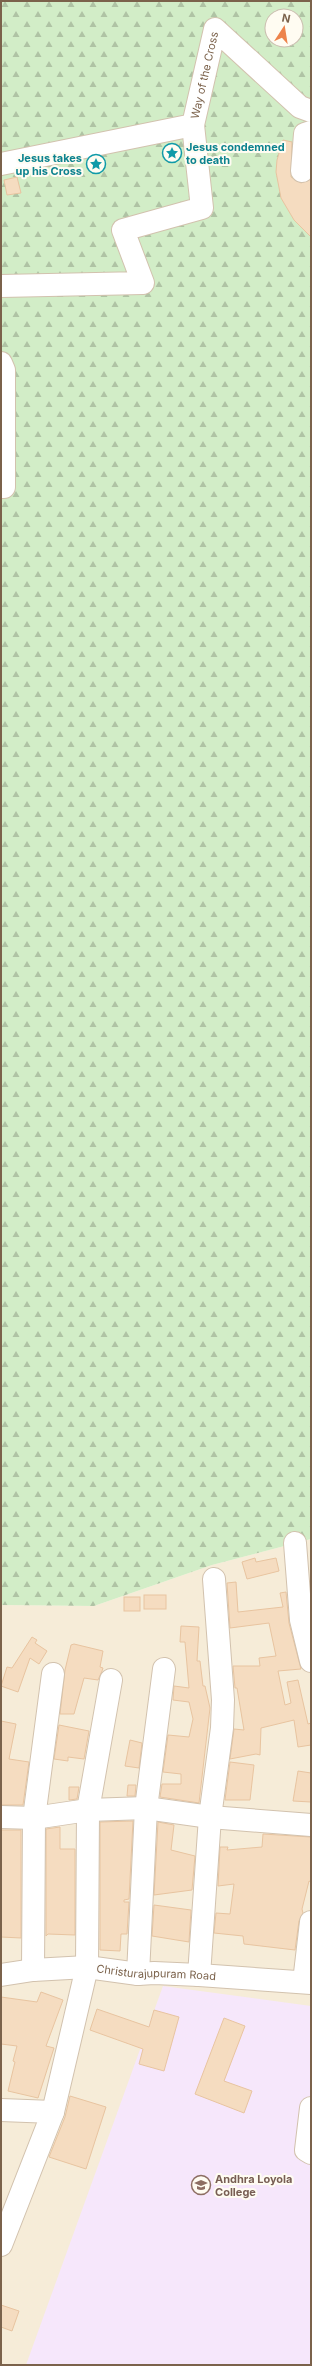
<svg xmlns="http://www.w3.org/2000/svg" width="312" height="2366" viewBox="0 0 312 2366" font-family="Inter,sans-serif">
	<defs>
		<pattern id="forest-firs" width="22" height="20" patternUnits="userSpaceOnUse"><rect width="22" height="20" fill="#d2edc7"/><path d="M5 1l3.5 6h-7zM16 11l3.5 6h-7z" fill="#afc3a4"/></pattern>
	</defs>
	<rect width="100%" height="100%" fill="#fef9eb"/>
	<polygon fill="#f6ecd8" points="311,1539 311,2365 1,2365 1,1605 94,1606 212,1565"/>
	<polygon fill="#f6e7fb" points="163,1986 311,2006 311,2365 26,2365"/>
	<path fill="url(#forest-firs)" fill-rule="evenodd" d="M1,1H311V1539L212,1565L94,1606L1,1605ZM272,16H296V40H272Z"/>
	<g fill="#f5dcc0" stroke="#e8c4a0">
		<polygon points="283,140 292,142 291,177 301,183 311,179 311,237 294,220 281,198 276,172 277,160"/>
		<polygon points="178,144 180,159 167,162 165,146"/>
		<polygon points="102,156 103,170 90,172 88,159"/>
		<polygon points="17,177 21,193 7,195 4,180"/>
		<polygon points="255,1558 256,1562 276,1558 279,1571 247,1579 242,1562"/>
		<polygon points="236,1582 238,1612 283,1607 280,1593 286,1592 289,1623 301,1669 278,1671 285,1705 291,1703 287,1682 298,1680 308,1724 311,1723 311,1745 298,1747 294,1720 261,1728 260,1755 256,1754 230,1759 234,1729 244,1730 237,1688 235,1688 233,1666 260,1666 259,1658 276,1656 269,1623 230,1628 227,1583"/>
		<rect x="144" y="1595" width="22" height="14"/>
		<rect x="124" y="1597" width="16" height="14"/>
		<polygon points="181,1626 199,1627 197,1661 200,1661 203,1686 205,1686 210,1708 199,1803 160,1797 162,1784 181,1784 181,1774 163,1772 168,1735 189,1737 193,1719 189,1702 173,1700 174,1686 189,1688 185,1642 180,1642"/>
		<polygon points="32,1637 37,1640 35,1643 47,1651 39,1664 30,1658 18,1692 1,1686 7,1667 12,1668"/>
		<polygon points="74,1644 103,1651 100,1667 103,1668 102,1671 98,1680 84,1678 74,1714 60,1714 65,1670 71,1645"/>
		<polygon points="1,1721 16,1724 9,1759 29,1762 23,1805 1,1805"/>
		<polygon points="59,1725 89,1731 84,1759 68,1757 68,1761 54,1759"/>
		<polygon points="130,1740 142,1743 139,1768 125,1766"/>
		<polygon points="230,1762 254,1765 250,1800 225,1800"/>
		<polygon points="298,1771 311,1773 311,1802 293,1801"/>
		<polygon points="128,1785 136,1785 135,1796 127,1796"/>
		<polygon points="69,1787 79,1787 77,1799 69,1800"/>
		<polygon points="133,1821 129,1899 124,1900 124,1902 129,1902 127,1934 121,1934 120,1951 100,1950 100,1822"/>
		<polygon points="158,1822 174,1825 171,1850 195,1856 192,1890 154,1895"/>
		<polygon points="60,1827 60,1849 75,1849 75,1935 48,1934 46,1936 46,1829"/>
		<polygon points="1,1830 21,1830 21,1938 1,1937"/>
		<polygon points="263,1834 311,1837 311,1882 309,1881 302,1909 303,1913 299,1921 295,1950 244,1944 243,1936 214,1933 216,1913 230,1914 234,1884 218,1886 220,1847 228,1847 227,1850 262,1847"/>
		<polygon points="154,1905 191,1910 189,1942 152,1936"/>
		<polygon points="41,1992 63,2000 46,2046 54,2048 38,2098 8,2091 15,2062 13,2061 17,2046 1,2044 1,1997 37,2002"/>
		<polygon points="97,2009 149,2027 154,2010 179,2017 164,2071 139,2064 143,2049 90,2030"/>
		<polygon points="224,2018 245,2026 224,2081 252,2091 244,2113 195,2094"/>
		<polygon points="70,2096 106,2107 86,2169 49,2157 65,2117"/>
		<polygon points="1,2305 19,2311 12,2331 1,2327"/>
	</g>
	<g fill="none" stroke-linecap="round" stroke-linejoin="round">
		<g stroke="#d2c2ae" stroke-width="24">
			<g id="minor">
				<path id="s1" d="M1,164L193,125L215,29L300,107L311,111"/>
				<polyline points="302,171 305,134 311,132"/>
				<polyline points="1,286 143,283 123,230 202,208 193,125"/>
				<polyline points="1,363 4,370 4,487 1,486"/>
				<polyline points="295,1543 301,1620 311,1661"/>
				<polyline points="1,1817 34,1818 88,1810 146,1808 210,1817 311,1825"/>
				<polyline points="33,1970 34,1818 53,1674"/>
				<polyline points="138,1974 146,1808 164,1669"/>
				<path id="s2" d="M1,1975L33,1970L87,1967L138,1974L154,1973L199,1975L311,1983"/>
				<polyline points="199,1975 210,1817 222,1728 223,1700 214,1579"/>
				<polyline points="304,1982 311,1922"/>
				<polyline points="311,2108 306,2150 311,2153"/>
				<polyline points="1,2110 53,2112 1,2245"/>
				<polyline points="53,2112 87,1967 88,1810 111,1680"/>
			</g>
		</g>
		<use href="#minor" stroke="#fff" stroke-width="22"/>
	</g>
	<defs>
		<g id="sight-ring" transform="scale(1)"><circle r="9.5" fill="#fffcf2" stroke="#0f9aa8" stroke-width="1.5"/><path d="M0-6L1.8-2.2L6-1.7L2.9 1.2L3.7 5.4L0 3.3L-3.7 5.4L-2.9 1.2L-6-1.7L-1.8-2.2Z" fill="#0f9aa8"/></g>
		<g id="university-ring" transform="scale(1)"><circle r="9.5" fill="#fffcf2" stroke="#8d6e63" stroke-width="1.5"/><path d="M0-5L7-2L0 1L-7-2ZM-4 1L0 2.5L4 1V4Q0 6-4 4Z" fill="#8d6e63"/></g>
	</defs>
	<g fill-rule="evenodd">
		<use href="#sight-ring" x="172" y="153"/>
		<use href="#sight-ring" x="96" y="164"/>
		<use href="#university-ring" x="201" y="2185"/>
	</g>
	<g text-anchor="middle" stroke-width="4" stroke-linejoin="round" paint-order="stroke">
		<g font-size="11" fill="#7b624b" stroke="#fffcf2">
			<text dy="4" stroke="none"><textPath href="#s1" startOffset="247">Way of the Cross</textPath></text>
			<text dy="4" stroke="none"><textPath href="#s2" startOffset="156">Christurajupuram Road</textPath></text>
		</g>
		<g font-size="11" font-weight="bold" fill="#0d838f" stroke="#fffcf2" text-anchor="start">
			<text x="186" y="151">Jesus condemned<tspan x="186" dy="13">to death</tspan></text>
			<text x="82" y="162" text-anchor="end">Jesus takes<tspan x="82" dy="13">up his Cross</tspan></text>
		</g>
		<g font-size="11" font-weight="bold" fill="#785e54" stroke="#fffcf2" text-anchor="start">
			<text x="215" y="2183">Andhra Loyola<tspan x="215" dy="13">College</tspan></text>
		</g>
	</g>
	<rect width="312" height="2366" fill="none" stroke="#7b624b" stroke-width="4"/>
	<g transform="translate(284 28) rotate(12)"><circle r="19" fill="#fffcf2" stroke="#cabeaf"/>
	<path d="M0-3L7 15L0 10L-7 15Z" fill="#ed834b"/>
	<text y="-6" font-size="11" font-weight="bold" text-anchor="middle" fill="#7b624b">N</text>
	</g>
</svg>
